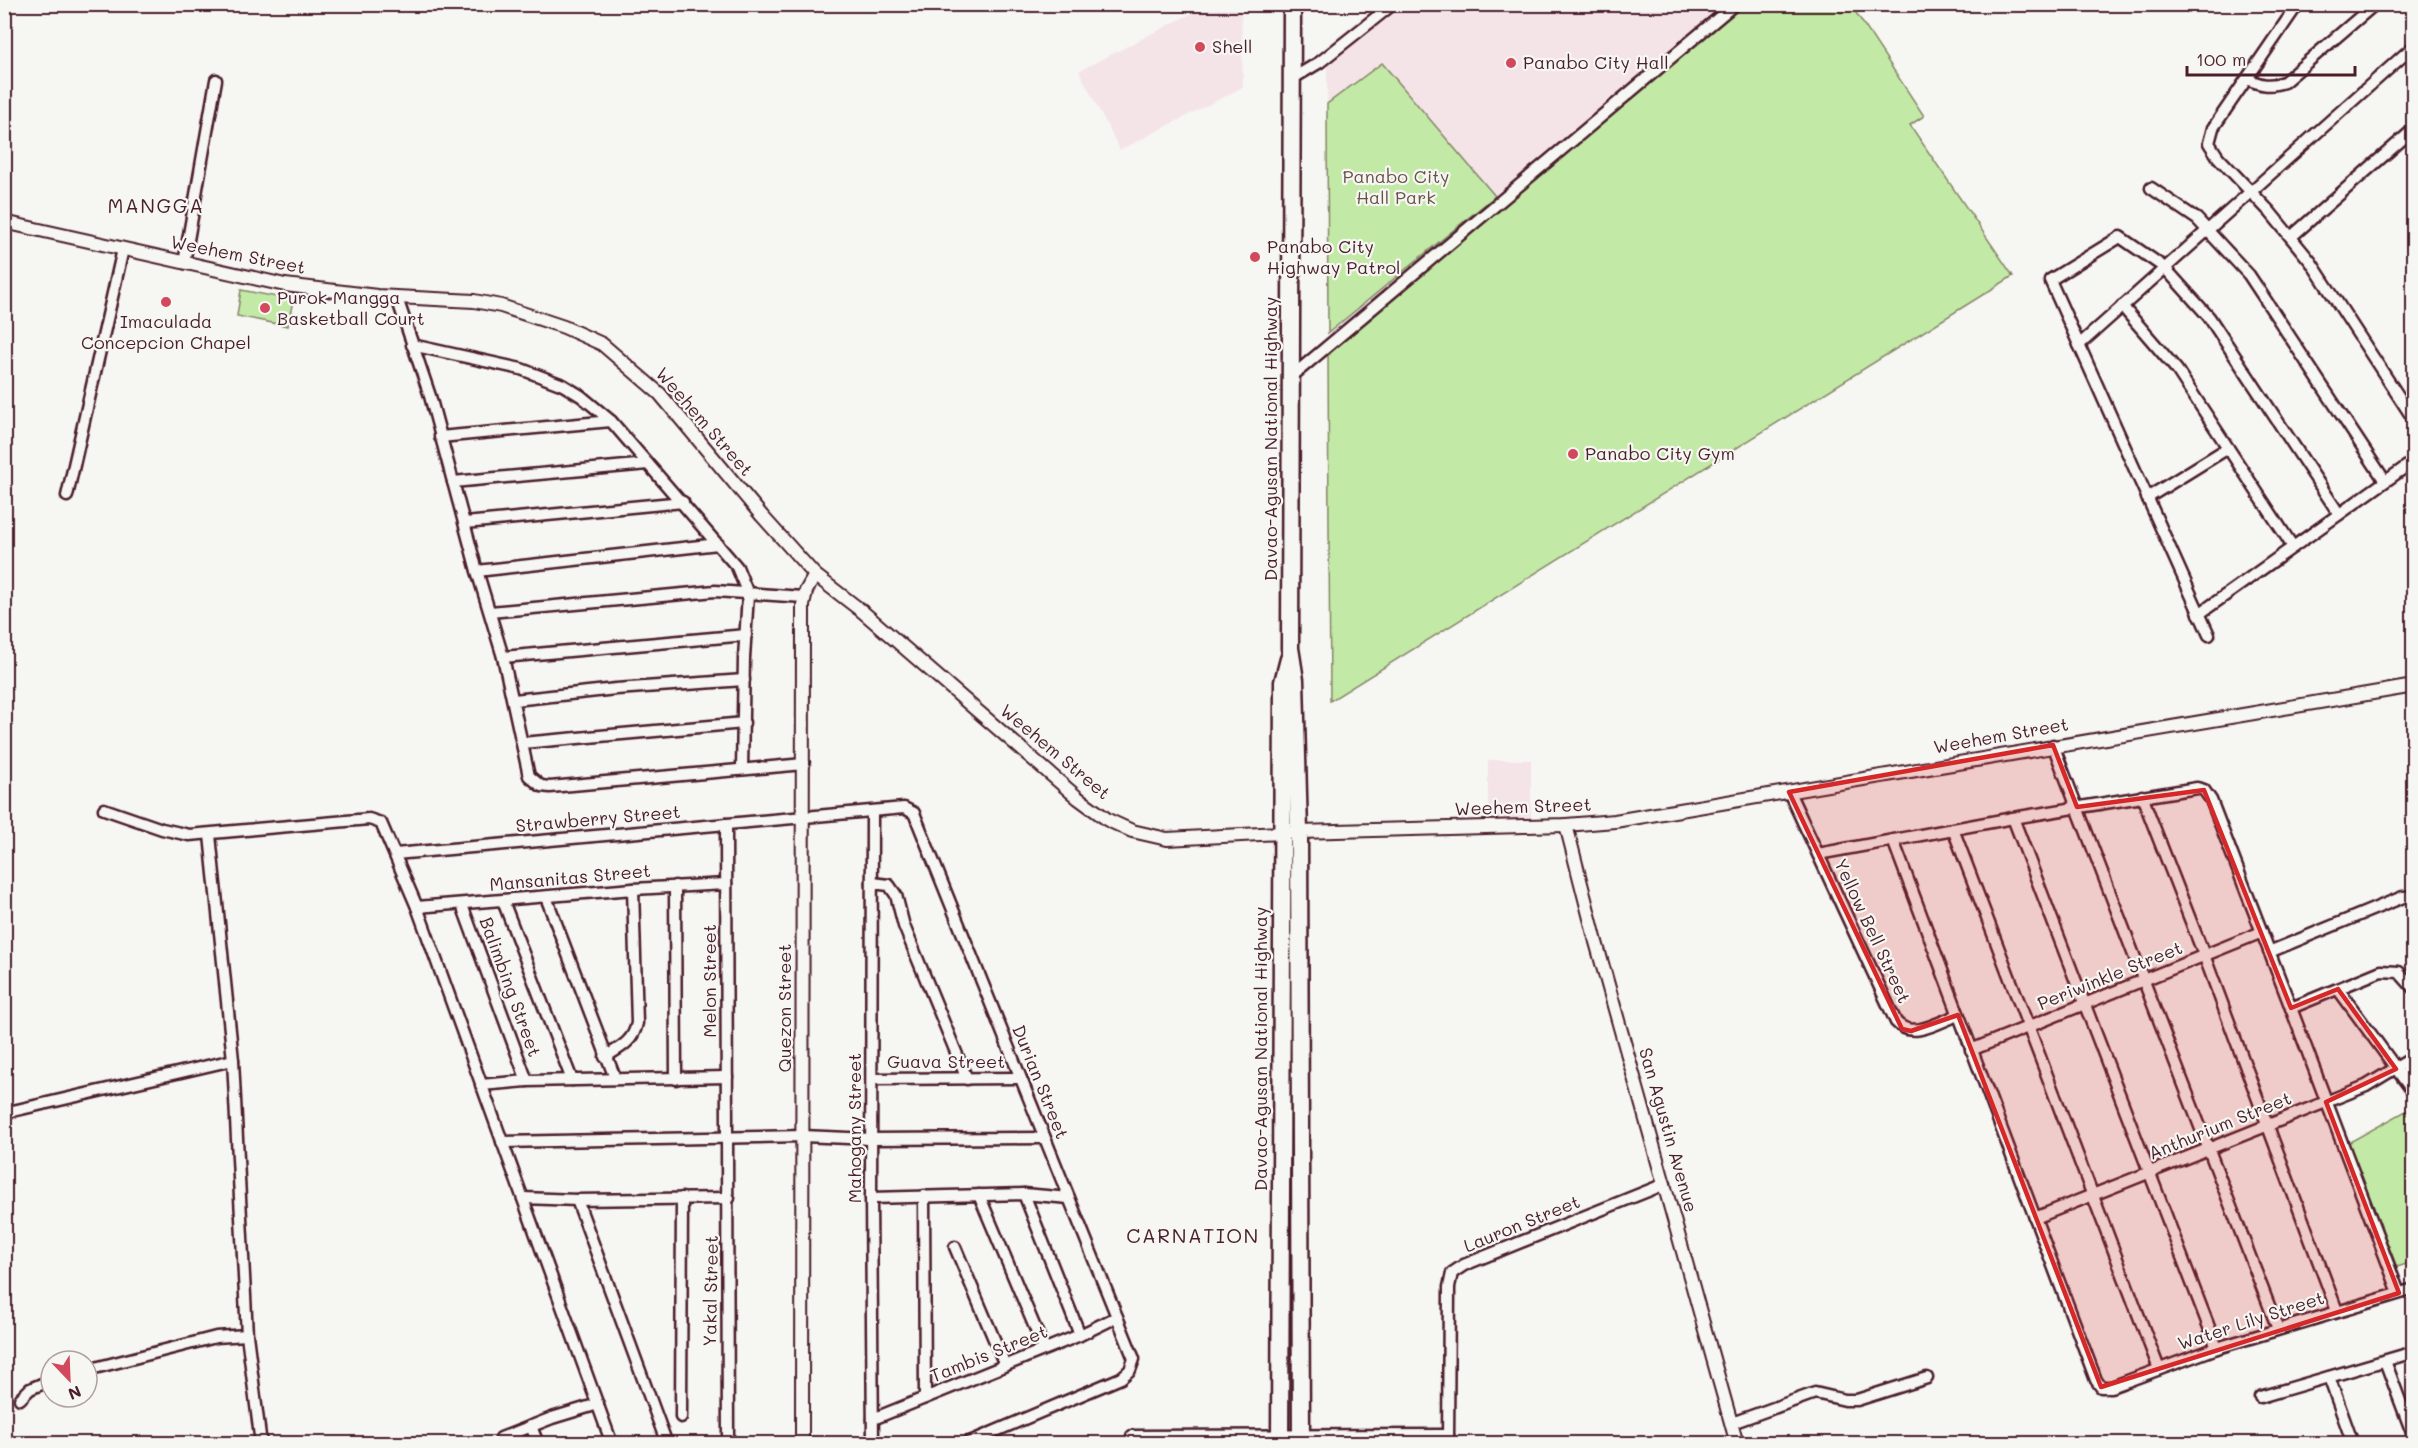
<svg xmlns="http://www.w3.org/2000/svg" width="2418" height="1448" viewBox="0 0 2418 1448" font-family="Mali,sans-serif">
	<rect width="100%" height="100%" fill="#f6f6f2"/>
	<filter id="ink" filterUnits="userSpaceOnUse"><feTurbulence type="fractalNoise" baseFrequency=".0167" numOctaves="2"/><feDisplacementMap in="SourceGraphic" scale="12" xChannelSelector="R" yChannelSelector="G"/><feConvolveMatrix kernelMatrix="1 2 1 2 8 2 1 2 1" color-interpolation-filters="sRGB"/></filter>
	<g filter="url(#ink)">
		<g fill="#f4e4e8">
			<polygon points="1210,4 1241,5 1243,87 1120,150 1079,71"/>
			<polygon points="1378,5 1744,5 1328,353 1327,46"/>
			<polygon points="1488,760 1531,760 1531,818 1488,819"/>
		</g>
		<g fill="#c2eaa6" stroke="#868468" stroke-width="1.5">
			<polygon points="1744,4 1835,5 1841,13 1851,5 1924,116 1910,125 2013,276 1330,701 1328,353"/>
			<polygon points="1382,63 1495,196 1328,333 1327,104"/>
			<polygon points="241,290 293,300 288,326 237,316"/>
			<polygon points="2413,1107 2413,1262 2397,1267 2348,1143"/>
		</g>
		<g fill="none" stroke-linecap="round" stroke-linejoin="round">
			<g stroke="#4a1f2b" stroke-width="15">
				<g id="minor">
					<polyline points="2298,4 2213,128 2209,143 2218,157 2270,212 2311,262 2414,420"/>
					<path d="M2247,79C2261,85 2269,87 2284,82L2375,4"/>
					<polyline points="1290,80 1320,62 1393,4"/>
					<polyline points="2151,188 2197,219 2249,275 2385,481"/>
					<polyline points="2291,237 2414,129"/>
					<polyline points="184,263 216,80"/>
					<polyline points="397,298 430,396 477,571 503,657 529,776 541,786 550,787 804,764"/>
					<polyline points="2122,306 2177,370 2293,547"/>
					<polyline points="412,345 521,369 563,385 581,396 611,421 737,567 748,594 744,658 742,769"/>
					<polyline points="2079,345 2414,46"/>
					<polyline points="1291,377 1735,4"/>
					<polyline points="440,437 611,421"/>
					<polyline points="453,482 648,464"/>
					<polyline points="67,496 123,249"/>
					<polyline points="2147,498 2228,448"/>
					<polyline points="465,523 683,502"/>
					<polyline points="477,571 718,544"/>
					<polyline points="490,612 715,591 804,597"/>
					<polyline points="2199,614 2414,461"/>
					<polyline points="2209,635 2050,280 2120,237 2165,268 2209,317 2339,514"/>
					<polyline points="503,657 746,635"/>
					<polyline points="514,700 616,689 744,680"/>
					<polyline points="522,743 744,723"/>
					<polyline points="2053,745 2278,1329"/>
					<path d="M1789,792L1896,1022C1912,1040 1939,1022 1958,1015"/>
					<polyline points="2142,796 2204,955 2337,1311"/>
					<polyline points="104,809 162,829 189,835 369,819 381,823 417,907 612,1444"/>
					<polyline points="872,812 871,1198 873,1444"/>
					<polyline points="2013,818 2217,1348"/>
					<polyline points="726,824 728,1444"/>
					<polyline points="1953,829 2159,1369"/>
					<polyline points="210,835 233,1060 247,1335 261,1444"/>
					<polyline points="1893,840 2096,1380 2101,1387 2111,1387 2217,1348 2414,1289"/>
					<polyline points="395,854 904,808 914,813 1134,1359 1130,1370 1121,1378 965,1444"/>
					<polyline points="1818,854 2013,818 2197,788 2204,790 2211,800 2291,1008 2381,971 2399,972 2414,989"/>
					<polyline points="872,883 889,885 896,895 904,926 967,1079"/>
					<polyline points="675,886 676,1079"/>
					<polyline points="546,897 615,1078"/>
					<polyline points="503,901 572,1080"/>
					<polyline points="462,905 527,1081"/>
					<polyline points="417,907 633,889 726,884"/>
					<polyline points="2269,952 2403,897 2414,896"/>
					<polyline points="2338,989 2414,1093"/>
					<polyline points="2291,1008 2399,1293"/>
					<polyline points="1971,1050 2262,932"/>
					<path d="M605,1057C621,1047 633,1042 637,1023L633,889"/>
					<polyline points="872,1079 1020,1078"/>
					<polyline points="481,1085 527,1081 727,1077"/>
					<polyline points="4,1113 233,1060"/>
					<polyline points="502,1142 803,1136 871,1139 1044,1138"/>
					<polyline points="1024,1194 1080,1335"/>
					<polyline points="979,1195 1044,1349"/>
					<polyline points="924,1196 925,1398"/>
					<polyline points="523,1198 577,1200 729,1198"/>
					<polyline points="871,1198 1024,1194 1069,1198"/>
					<polyline points="577,1200 667,1444"/>
					<polyline points="2035,1218 2366,1086 2414,1057"/>
					<polyline points="955,1247 1005,1365"/>
					<polyline points="2385,1361 2414,1438"/>
					<polyline points="87,1370 216,1337 247,1335"/>
					<polyline points="2329,1377 2353,1444"/>
					<polyline points="2260,1397 2414,1352"/>
					<polyline points="20,1399 30,1389 51,1380"/>
					<polyline points="681,1417 682,1198"/>
					<polyline points="873,1419 1080,1335 1117,1317"/>
					<polyline points="1732,1423 1815,1393 1845,1400 1857,1400 1927,1378"/>
					<polyline points="531,1426 538,1444"/>
					<polyline points="501,1438 552,1418 598,1404"/>
					<polyline points="1132,1444 1132,1436 1448,1435"/>
					<polyline points="1448,1444 1449,1287 1452,1273 1464,1265 1665,1184"/>
				</g>
			</g>
			<g stroke="#4a1f2b" stroke-width="16">
				<g id="tertiary">
					<polyline points="4,222 285,285 377,296 474,301 501,306 564,327 602,344 660,394 762,516 815,575 863,612 1078,798 1108,820 1132,831 1167,839 1299,832 1566,825 1615,821 2414,686"/>
					<polyline points="1566,825 1596,942 1737,1444"/>
					<polyline points="802,1444 803,606 806,591 815,575"/>
				</g>
			</g>
			<g stroke="#4a1f2b" stroke-width="21">
				<g id="trunk">
					<polyline points="1292,4 1290,648 1295,680 1299,832 1301,1444"/>
					<polyline points="1280,1444 1283,682 1289,659"/>
				</g>
			</g>
			<use href="#minor" stroke="#f6f6f2" stroke-width="10"/>
			<use href="#tertiary" stroke="#f6f6f2" stroke-width="12"/>
			<use href="#trunk" stroke="#f6f6f2" stroke-width="16"/>
		</g>
	</g>
	<path fill="#d62828" fill-opacity="0.2" stroke="#d62828" stroke-width="4.5" stroke-linejoin="round" d="M2053,745L2077,807L2204,790L2291,1008L2338,989L2396,1069L2326,1102L2399,1293L2101,1387L1958,1015L1911,1031L1902,1029L1789,792Z"/>
	<g fill="#d1495b" stroke="#f6f6f2" stroke-width="2">
		<circle cx="1200" cy="47" r="6"/>
		<circle cx="1511" cy="63" r="6"/>
		<circle cx="1255" cy="257" r="6"/>
		<circle cx="166" cy="302" r="6"/>
		<circle cx="265" cy="308" r="6"/>
		<circle cx="1573" cy="454" r="6"/>
	</g>
	<g text-anchor="middle" stroke-width="4.5" stroke-linejoin="round" paint-order="stroke">
		<g font-size="18" fill="#4a1f2b" stroke="#f6f6f2" text-anchor="start">
			<text x="1212" y="53">Shell</text>
			<text x="1523" y="69">Panabo City Hall</text>
			<text x="1267" y="253">Panabo City<tspan x="1267" dy="21">Highway Patrol</tspan></text>
			<text x="277" y="304">Purok Mangga<tspan x="277" dy="21">Basketball Court</tspan></text>
			<text x="166" y="328" text-anchor="middle">Imaculada<tspan x="166" dy="21">Concepcion Chapel</tspan></text>
			<text x="1585" y="460">Panabo City Gym</text>
		</g>
		<g font-size="18" fill="#68524a" stroke="#f6f6f2">
			<text x="1396" y="183">Panabo City<tspan x="1396" dy="21">Hall Park</tspan></text>
		</g>
		<g font-size="18" fill="#4a1f2b" stroke="#f6f6f2">
			<text transform="translate(238 255) rotate(11)" y="6">Weehem Street</text>
			<text transform="translate(704 422) rotate(49)" y="6">Weehem Street</text>
			<text transform="translate(1271 439) rotate(-90)" y="6">Davao-Agusan National Highway</text>
			<text transform="translate(2001 736) rotate(-10)" y="6">Weehem Street</text>
			<text transform="translate(1055 752) rotate(40)" y="6">Weehem Street</text>
			<text transform="translate(1523 807) rotate(-2)" y="6">Weehem Street</text>
			<text transform="translate(598 819) rotate(-5)" y="6">Strawberry Street</text>
			<text transform="translate(570 878) rotate(-5)" y="6">Mansanitas Street</text>
			<text transform="translate(1872 931) rotate(65)" y="6">Yellow Bell Street</text>
			<text transform="translate(2110 976) rotate(-22)" y="6">Periwinkle Street</text>
			<text transform="translate(710 981) rotate(-90)" y="6">Melon Street</text>
			<text transform="translate(510 987) rotate(70)" y="6">Balimbing Street</text>
			<text transform="translate(785 1008) rotate(-90)" y="6">Quezon Street</text>
			<text transform="translate(1261 1049) rotate(-90)" y="6">Davao-Agusan National Highway</text>
			<text x="946" y="1068">Guava Street</text>
			<text transform="translate(1040 1082) rotate(68)" y="6">Durian Street</text>
			<text transform="translate(2220 1126) rotate(-22)" y="6">Anthurium Street</text>
			<text transform="translate(855 1128) rotate(-90)" y="6">Mahogany Street</text>
			<text transform="translate(1668 1130) rotate(74)" y="6">San Agustin Avenue</text>
			<text transform="translate(1522 1224) rotate(-22)" y="6">Lauron Street</text>
			<text transform="translate(711 1291) rotate(-89)" y="6">Yakal Street</text>
			<text transform="translate(2251 1321) rotate(-18)" y="6">Water Lily Street</text>
			<text transform="translate(989 1354) rotate(-22)" y="6">Tambis Street</text>
		</g>
		<g font-size="20" letter-spacing="1.5" fill="#4a1f2b" stroke="#f6f6f2">
			<text x="156" y="213">MANGGA</text>
			<text x="1193" y="1243">CARNATION</text>
		</g>
	</g>
	<rect width="2418" height="1448" fill="none" stroke="#f6f6f2" stroke-width="24"/>
	<rect x="12" y="12" width="2394" height="1424" fill="none" stroke="#4a1f2b" stroke-width="2" filter="url(#ink)"/>
	<g transform="translate(69 1379) rotate(157)"><circle r="28" fill="#f6f6f2" stroke="#b1a0a2" stroke-width="1.5"/>
	<path d="M0-4.5L10 22L0 15L-10 22Z" fill="#d1495b"/>
	<text y="-9" font-size="16" font-weight="bold" text-anchor="middle" fill="#4a1f2b">N</text>
	</g>
	<path d="M2187 66v9h168v-9" fill="none" stroke="#4a1f2b" stroke-width="3"/>
	<text x="2196" y="66" font-size="18" fill="#4a1f2b" stroke="#f6f6f2" stroke-width="4.5" paint-order="stroke">100 m</text>
</svg>
